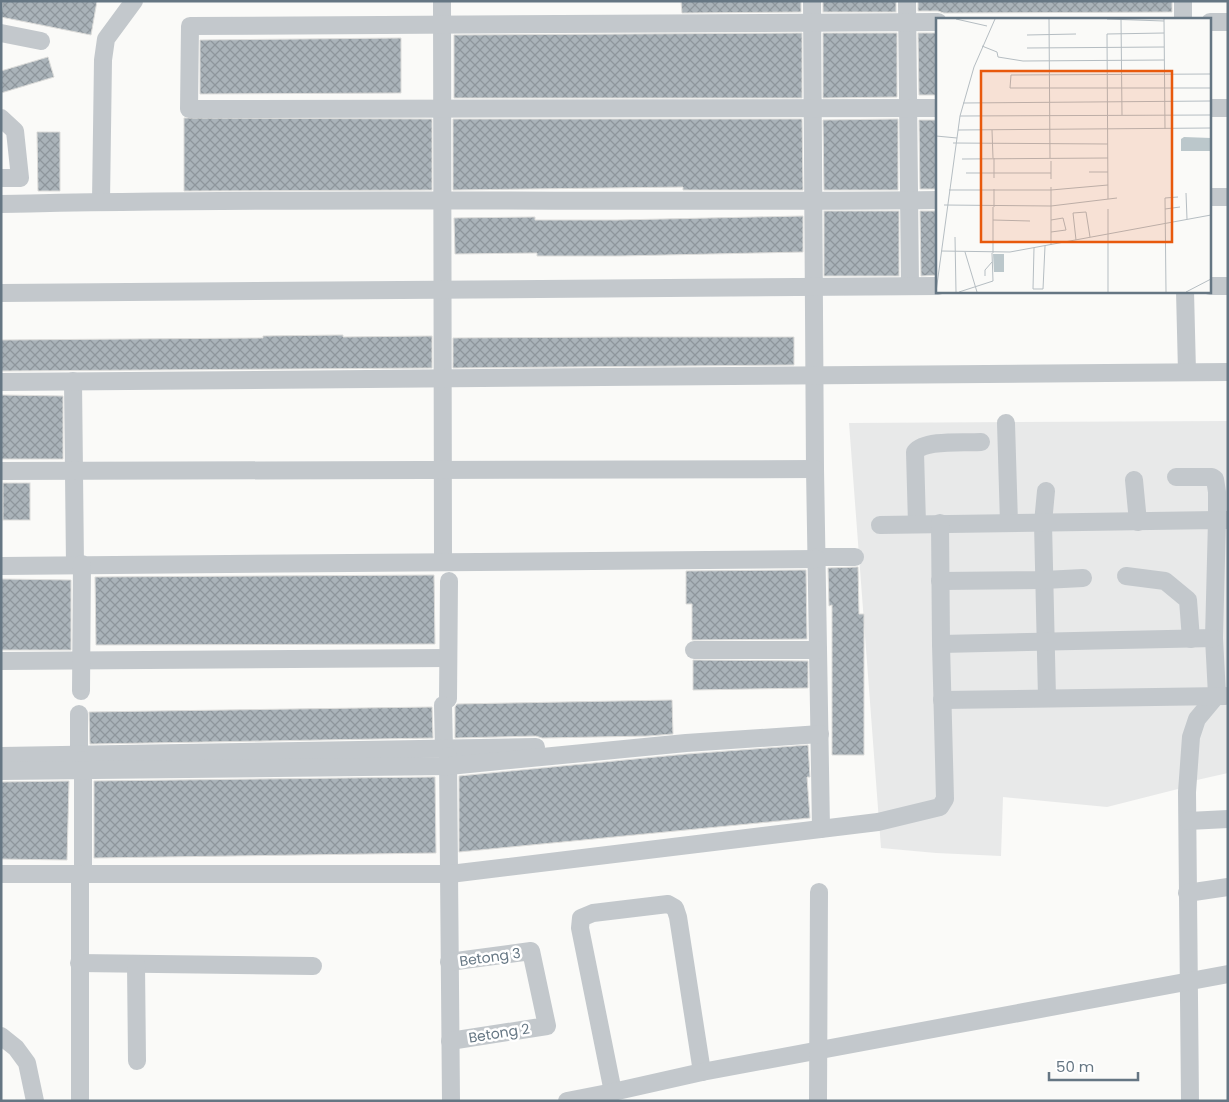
<svg xmlns="http://www.w3.org/2000/svg" width="1229" height="1102" viewBox="0 0 1229 1102" font-family="Poppins,sans-serif">
	<defs>
		<pattern id="building-cross-hatch" width="8" height="8" patternUnits="userSpaceOnUse" patternTransform="scale(1.25)"><rect width="8" height="8" fill="#aab3b9"/><path d="M0 0l8 8M0 8l8-8" fill="none" stroke="#8e969c"/></pattern>
	</defs>
	<rect width="100%" height="100%" fill="#fafaf8"/>
	<polygon fill="#e8e9e9" points="1228,421 1228,773 1197,780 1178,789 1107,807 1003,797 1001,856 936,853 881,848 849,423"/>
	<g fill="url(#building-cross-hatch)" stroke="#dcdcda">
		<polygon points="3,1 97,1 91,35 1,17"/>
		<polygon points="681,1 801,1 801,12 682,13"/>
		<rect x="823" y="1" width="73" height="11"/>
		<polygon points="918,1 1172,1 1172,12 944,13 938,11 918,11"/>
		<polygon points="802,33 802,98 454,98 454,35"/>
		<polygon points="823,33 897,33 897,97 823,98"/>
		<polygon points="918,33 938,33 938,95 919,95"/>
		<polygon points="401,38 401,93 200,94 200,40"/>
		<polygon points="48,57 54,77 1,93 1,71"/>
		<polygon points="184,118 432,119 432,190 184,191"/>
		<polygon points="453,119 802,119 803,190 683,190 683,187 453,190"/>
		<polygon points="898,119 898,190 824,190 823,120"/>
		<polygon points="919,120 938,120 938,189 920,189"/>
		<polygon points="37,132 60,132 60,191 38,191"/>
		<rect x="824" y="211" width="75" height="65"/>
		<polygon points="920,211 938,211 938,275 921,276"/>
		<polygon points="803,216 803,252 620,256 537,256 537,253 455,254 454,218 535,217 535,220 617,220"/>
		<polygon points="343,335 343,337 432,336 432,368 1,371 1,340 263,338 263,336"/>
		<polygon points="629,337 794,337 794,365 453,368 453,338"/>
		<polygon points="1,395 63,396 63,459 1,459"/>
		<rect x="3" y="483" width="27" height="37"/>
		<polygon points="858,567 859,614 864,614 864,755 832,755 832,605 829,606 828,568"/>
		<polygon points="806,570 807,639 692,640 692,604 686,604 686,571"/>
		<polygon points="434,575 435,644 96,645 95,577"/>
		<polygon points="1,579 71,580 71,650 1,650"/>
		<polygon points="693,660 808,661 808,688 693,690"/>
		<polygon points="672,700 673,734 648,736 542,738 536,736 455,738 455,707 457,704"/>
		<polygon points="432,707 433,738 90,744 89,712"/>
		<polygon points="808,745 810,777 807,777 810,818 459,852 459,776 687,754"/>
		<polygon points="435,777 436,853 94,858 94,781"/>
		<polygon points="69,781 67,860 1,859 1,782"/>
	</g>
	<g fill="none" stroke-linecap="round" stroke-linejoin="round">
		<g stroke="#c3c8cc" stroke-width="18">
			<polyline points="442,1 443,561"/>
			<polyline points="812,1 815,469 821,829"/>
			<polyline points="907,1 910,286"/>
			<polyline points="1183,1 1183,19"/>
			<polyline points="938,22 190,26 189,109 938,108"/>
			<polyline points="1210,22 1228,22"/>
			<polyline points="1,33 41,41"/>
			<polyline points="1210,108 1228,108"/>
			<polyline points="1,118 15,131 20,178 1,178"/>
			<polyline points="1210,197 1228,197"/>
			<polyline points="101,201 103,60 106,39 134,1"/>
			<path d="M1,204C313,197 626,203 938,200"/>
			<polyline points="1210,286 1228,286"/>
			<polyline points="1185,291 1187,372"/>
			<polyline points="1,293 938,286"/>
			<polyline points="73,381 75,565"/>
			<polyline points="1,382 1228,372"/>
			<polyline points="1006,423 1009,523"/>
			<polyline points="1,471 815,469"/>
			<polyline points="1176,477 1212,477 1215,479 1217,492 1217,520 1228,520"/>
			<polyline points="1134,480 1138,522"/>
			<polyline points="1046,491 1043,523 1047,698"/>
			<path d="M917,524L915,452C925,439 965,443 981,442"/>
			<polyline points="880,525 1217,520 1214,638 1217,695 1197,719 1191,737 1187,792 1190,1101"/>
			<polyline points="817,557 855,557"/>
			<polyline points="1,566 817,559"/>
			<polyline points="1126,576 1165,581 1188,600 1191,639"/>
			<polyline points="940,581 1044,580 1083,578"/>
			<polyline points="941,644 1214,638"/>
			<polyline points="694,650 818,650"/>
			<polyline points="1,661 448,658"/>
			<polyline points="81,691 82,564"/>
			<polyline points="448,699 449,581"/>
			<polyline points="942,700 1225,696"/>
			<polyline points="443,705 444,750"/>
			<polyline points="79,714 79,755"/>
			<polyline points="1,756 536,747"/>
			<polyline points="448,756 451,1101"/>
			<polyline points="83,760 83,874"/>
			<polyline points="1,771 449,766 686,743 820,734"/>
			<polyline points="1188,821 1228,819"/>
			<polyline points="1,874 450,874 878,822 940,807 945,799 941,644 940,523"/>
			<polyline points="80,874 80,1101"/>
			<polyline points="1187,893 1228,887"/>
			<polyline points="449,962 531,951 547,1026 450,1041"/>
			<polyline points="79,963 313,966"/>
			<polyline points="136,964 137,1061"/>
			<polyline points="1,1036 16,1048 27,1063 35,1101"/>
			<polyline points="613,1092 580,928 581,918 593,913 668,904 675,908 678,917 702,1072"/>
			<polyline points="567,1101 613,1092 702,1072 1228,974"/>
			<polyline points="818,1101 819,892"/>
		</g>
	</g>
	<g text-anchor="middle" stroke-width="5" stroke-linejoin="round" paint-order="stroke">
		<g font-size="14" fill="#657683" stroke="#fff">
			<text transform="translate(490 957) rotate(-8)" y="5">Betong 3</text>
			<text transform="translate(499 1033) rotate(-9)" y="5">Betong 2</text>
		</g>
	</g>
	<g transform="translate(936 18)">
		<rect width="275" height="275" fill="#fafaf8"/>
		<path d="M248,119L275,120V133H245V121ZM57,236H68V254H58Z" fill="#bbc7cb"/>
		<path fill="none" stroke="#b5bdc2" stroke-width="1" d="M20,1L51,8M113,1L114,140M171,1L228,3M185,1L186,97M228,1L229,111M91,17L140,16M46,28L61,34L62,39L87,43L228,42M91,30L228,29M275,56L75,57L74,70H275M27,85L275,83M24,98L275,97M22,112L275,110M56,112L57,140M0,118L21,120M17,125L172,126M26,141L172,140M153,154H172M30,155H115M58,160V140M115,161V143M115,169V227M58,171V189M13,172H115L172,167M250,175L251,201M172,181L171,16L228,15M8,187L115,188L181,180M172,191V274M229,191L244,189M57,202L94,203M115,202L127,200L130,212L115,214M19,219L20,274M140,222L137,195L150,194L154,219M98,230L97,271H107L109,228M5,233L74,234L275,197M29,234L41,274M57,235V189M49,258V252L56,244M0,274L24,98L38,49L59,1M23,274L57,263L56,235M230,274L229,180L242,179M250,274L275,261"/>
		<path fill="#e8590c" fill-opacity="0.15" stroke="#e8590c" stroke-width="2.5" d="M45,53H236V224H45Z"/>
		<rect width="275" height="275" fill="none" stroke="#657683" stroke-width="2.5"/>
	</g>
	<rect width="1229" height="1102" fill="none" stroke="#657683" stroke-width="5"/>
	<path d="M1049 1072v8h89v-8" fill="none" stroke="#657683" stroke-width="2.5"/>
	<text x="1056" y="1072" font-size="15" fill="#657683" stroke="#ffffff" stroke-width="4" paint-order="stroke">50 m</text>
</svg>
